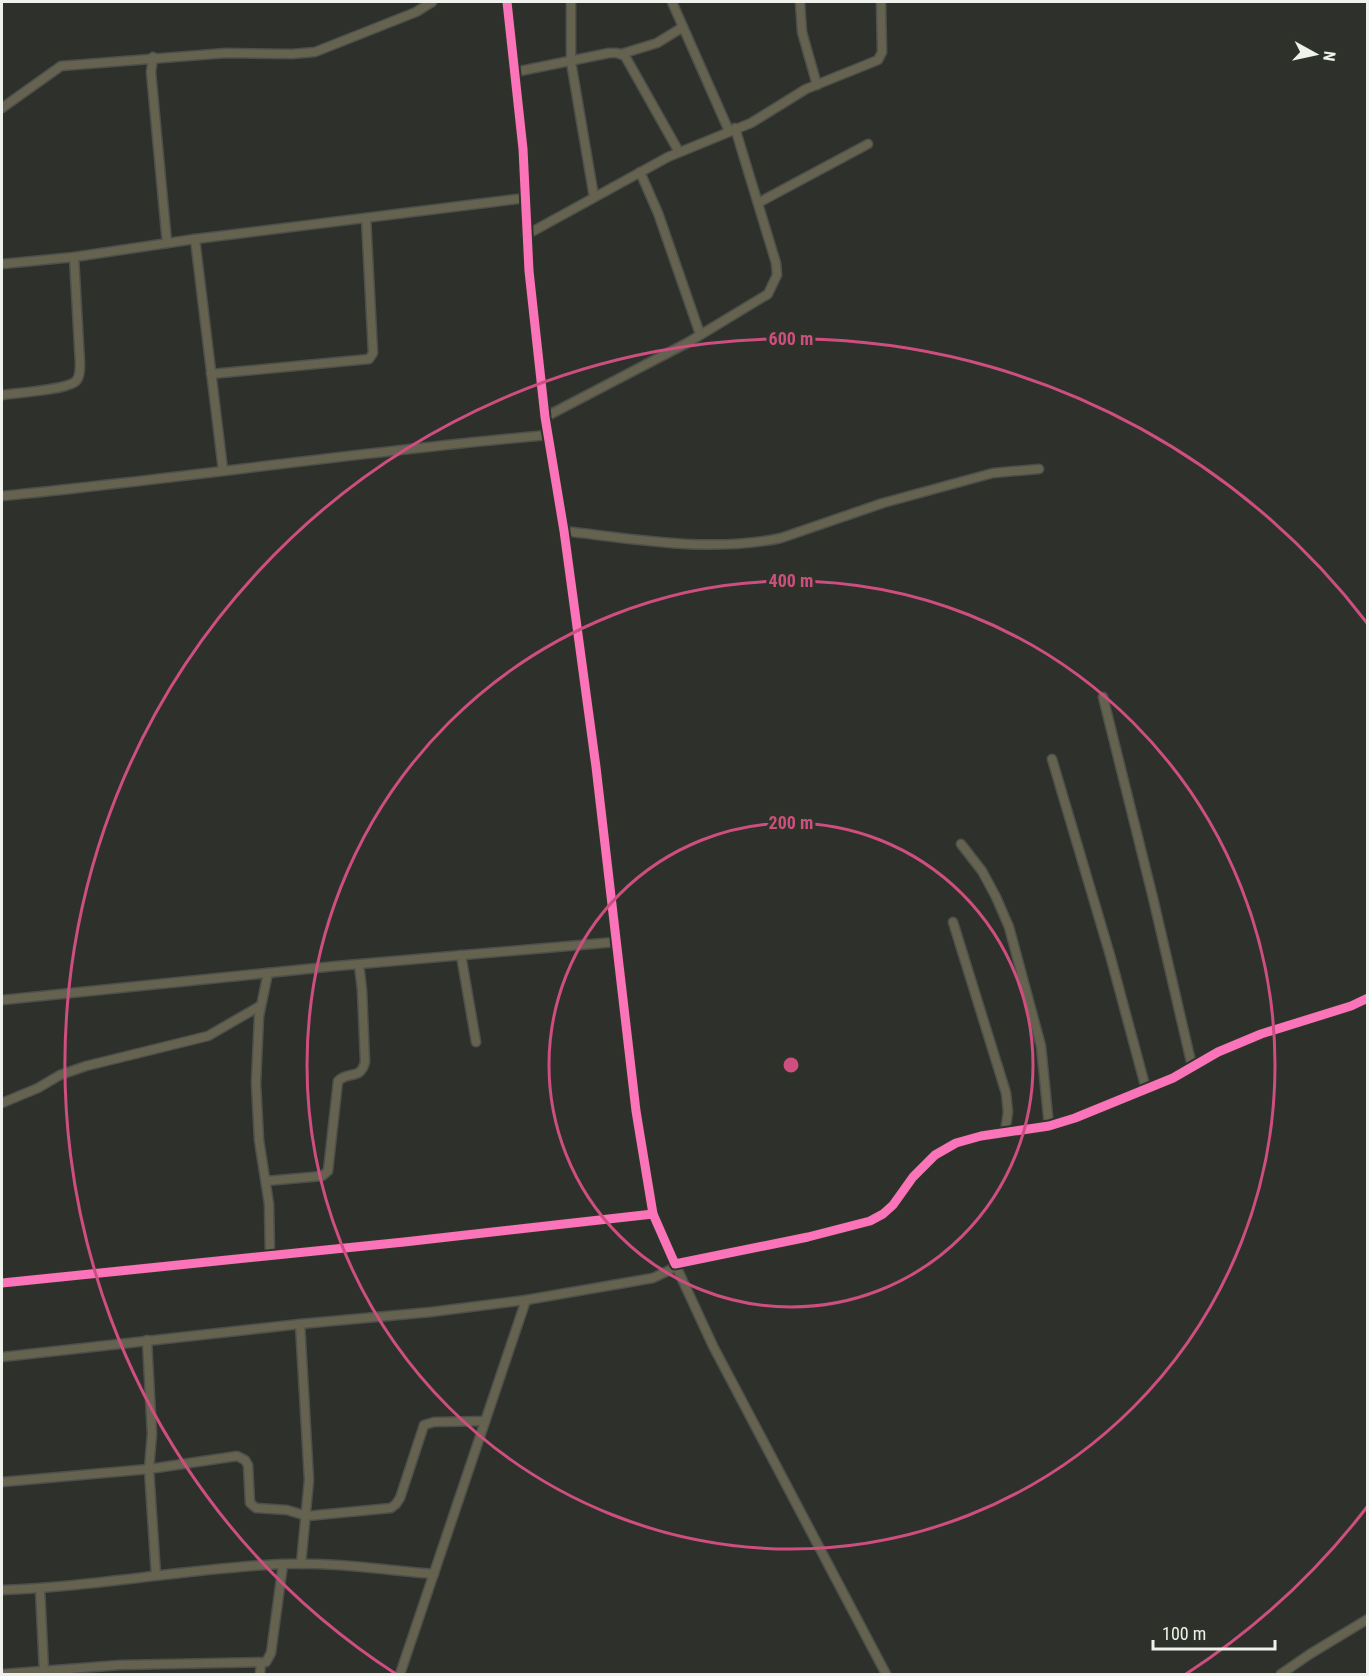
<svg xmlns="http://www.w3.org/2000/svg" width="1369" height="1676" viewBox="0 0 1369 1676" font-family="'Roboto Condensed',sans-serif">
	<rect width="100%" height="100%" fill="#2e312b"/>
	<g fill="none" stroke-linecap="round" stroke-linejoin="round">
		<g stroke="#4d4f4b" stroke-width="11">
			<g id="street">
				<polyline points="507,2 523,149 529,271 545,417 564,531 596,767 636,1111 653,1214"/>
				<polyline points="571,2 571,62 594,197"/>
				<polyline points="672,2 729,131"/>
				<polyline points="800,2 802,32 817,85"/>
				<polyline points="621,54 657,43 683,27"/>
				<polyline points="153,57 151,72 167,243"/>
				<polyline points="515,72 609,53 617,53 625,56 679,152"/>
				<polyline points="2,108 61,66 226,53 292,54 315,52 416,12 432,2"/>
				<polyline points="640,172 658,213 700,334"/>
				<polyline points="758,203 868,144"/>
				<polyline points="526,235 668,157 751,123 806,89 878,60 882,52 881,2"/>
				<polyline points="195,239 223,470"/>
				<polyline points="2,264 74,257 195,239 525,198"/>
				<polyline points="211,374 369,359 373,353 366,218"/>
				<path d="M2,395C16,393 67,390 76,381C80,377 80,369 80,363L74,257"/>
				<polyline points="545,417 687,343 768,294 777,275 776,263 735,128"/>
				<path d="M2,496C184,478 365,451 548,435"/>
				<path d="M564,531C635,539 710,553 781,538L883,503L993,473L1039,469"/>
				<polyline points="1103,697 1153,898 1192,1066"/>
				<polyline points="1052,759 1110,955 1146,1089"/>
				<polyline points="961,844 982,871 996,897 1009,927 1041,1046 1049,1126"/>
				<polyline points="953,922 1006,1093 1008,1112 1005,1132"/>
				<polyline points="461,955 476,1042"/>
				<polyline points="268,973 259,1016 256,1083 259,1140 269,1204 270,1256"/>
				<polyline points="2,1000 336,966 615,942"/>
				<polyline points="2,1103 38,1088 60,1075 86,1066 208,1036 260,1006"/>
				<path d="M266,1181L322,1176L328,1171L338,1081C349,1070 360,1081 365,1062L362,990L359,965"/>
				<polyline points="2,1283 404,1242 653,1214 675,1264 808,1237 870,1221 883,1214 893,1205 913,1177 935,1155 956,1143 981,1136 1049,1126 1075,1118 1173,1078 1218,1052 1261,1034 1351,1006 1368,998"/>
				<polyline points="300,1324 309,1480 301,1564"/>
				<polyline points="147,1340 152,1434 149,1469 156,1575"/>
				<polyline points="2,1357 300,1324 431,1312 526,1300 653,1278 670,1270 675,1264 713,1346 886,1674"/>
				<polyline points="2,1482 149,1469 237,1456 245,1460 248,1465 250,1503 256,1508 287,1510 307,1516 391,1508 396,1504 400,1498 424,1425 434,1422 485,1421"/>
				<polyline points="40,1589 44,1671"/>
				<path d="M2,1590C96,1587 189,1568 283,1564C333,1562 384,1570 434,1574"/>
				<polyline points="3,1674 120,1665 266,1662 271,1653 283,1564"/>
				<polyline points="260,1674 261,1663"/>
				<polyline points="400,1674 526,1300"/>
				<polyline points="1281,1674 1310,1654 1368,1619"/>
			</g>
		</g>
		<use href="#street" stroke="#65624f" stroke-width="8"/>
		<g stroke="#2e3329" stroke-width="13">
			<g id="cycleway">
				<polyline points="507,2 523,149 529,271 545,417 564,531 596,767 636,1111 653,1214"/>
				<polyline points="2,1283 404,1242 653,1214 675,1264 808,1237 870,1221 883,1214 893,1205 913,1177 935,1155 956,1143 981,1136 1049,1126 1075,1118 1173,1078 1218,1052 1261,1034 1351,1006 1368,998"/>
			</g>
		</g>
		<use href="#cycleway" stroke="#fb73b8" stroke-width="9"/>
	</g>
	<g fill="none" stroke="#cd4e7f" stroke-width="3">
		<circle cx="791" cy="1065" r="242"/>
		<circle cx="791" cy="1065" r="484"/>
		<path d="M1367 1507A726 726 0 0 1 1186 1674M396 1674A726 726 0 1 1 1367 623"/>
	</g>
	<circle cx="791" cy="1065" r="9" fill="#cd4e7f" stroke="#2e3329" stroke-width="3"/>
	<g font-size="18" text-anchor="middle" font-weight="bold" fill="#cd4e7f" stroke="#2e3329" stroke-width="6" stroke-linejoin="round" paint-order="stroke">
		<text x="791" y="345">600 m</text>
		<text x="791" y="587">400 m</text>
		<text x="791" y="829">200 m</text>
	</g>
	<rect width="1369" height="1676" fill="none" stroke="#eff2ec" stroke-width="6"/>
	<g transform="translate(1315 54) rotate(98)" stroke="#2e3329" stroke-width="4.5" paint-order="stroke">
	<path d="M0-4.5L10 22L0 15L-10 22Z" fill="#eff2ec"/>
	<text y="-9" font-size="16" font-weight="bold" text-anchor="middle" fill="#eff2ec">N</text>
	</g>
	<path d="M1153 1640v9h122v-9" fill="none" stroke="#eff2ec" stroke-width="3"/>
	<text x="1162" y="1640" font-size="18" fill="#eff2ec" stroke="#2e3329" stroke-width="4.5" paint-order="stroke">100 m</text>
</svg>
